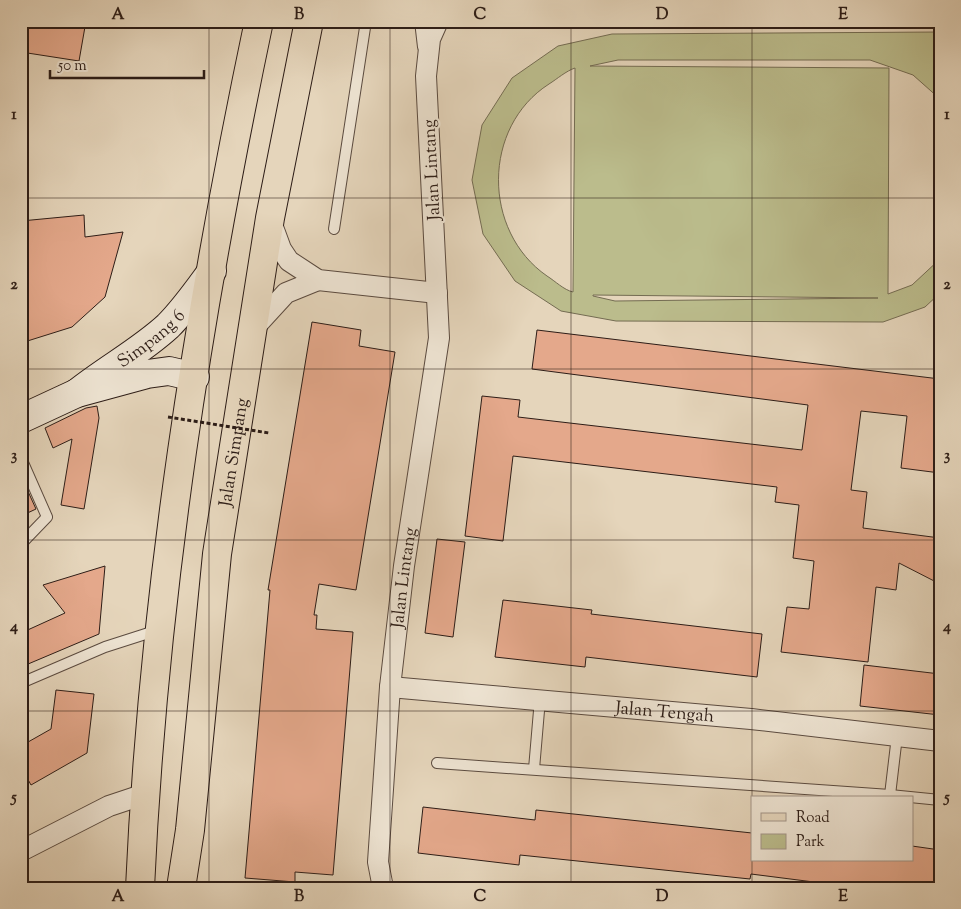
<svg xmlns="http://www.w3.org/2000/svg" width="961" height="909" viewBox="0 0 961 909" font-family="'Sorts Mill Goudy',serif">
	<rect width="100%" height="100%" fill="#e5d5bb"/>
	<filter id="stains"><feTurbulence type="fractalNoise" baseFrequency=".004" numOctaves="4"/><feColorMatrix values="0 0 0 0 .2 0 0 0 0 .09 0 0 0 0 .02 0 0 0 .5 -.17"/></filter>
	<radialGradient id="worn" r=".72"><stop offset=".6" stop-color="#630" stop-opacity="0"/><stop offset="1" stop-color="#630" stop-opacity=".3"/></radialGradient>
	<path fill="#bbbc8c" stroke="#746c52" fill-rule="evenodd" d="M940,32V59L933,60L940,66V99L913,75L870,60H618L590,66L889,68L888,294L912,285L940,259V293L925,307L883,322L616,321L561,311L515,281L483,234L472,180L482,125L512,78L558,46L612,34ZM575,68L573,291V292C564,290 555,281 547,276C482,231 482,127 549,84C557,79 566,71 575,68ZM593,296V295L878,298L615,301Z"/>
	<g fill="#e4a88b" stroke="#2d1d17">
		<polygon points="21,21 86,21 79,61 21,52"/>
		<polygon points="84,215 85,237 123,232 105,297 72,327 21,343 21,221"/>
		<polygon points="312,322 361,330 359,346 395,352 356,590 319,584 314,615 317,615 316,629 353,632 333,875 295,872 295,882 245,878 270,590 268,590"/>
		<polygon points="537,330 940,379 940,473 901,468 907,416 861,411 851,490 867,492 863,528 940,538 940,584 899,563 896,590 876,587 868,662 781,652 787,607 809,609 814,561 793,558 799,505 775,502 777,487 513,456 503,541 465,536 482,396 520,400 518,417 802,450 808,405 532,369"/>
		<polygon points="97,406 99,418 84,509 61,505 72,439 53,448 45,428 86,408"/>
		<polygon points="21,476 36,509 21,516"/>
		<polygon points="437,539 465,542 453,637 425,633"/>
		<polygon points="105,566 99,634 21,667 21,633 65,613 43,585"/>
		<polygon points="503,600 592,610 591,614 762,634 757,677 586,657 585,667 495,657"/>
		<polygon points="864,665 940,674 940,715 860,706"/>
		<polygon points="56,690 94,694 87,753 31,785 21,767 21,746 51,729"/>
		<polygon points="423,807 535,820 536,810 752,833 752,860 912,860 912,846 940,850 940,888 861,888 751,874 750,879 520,855 519,865 418,853"/>
	</g>
	<g fill="none" stroke-linecap="round" stroke-linejoin="round">
		<g stroke="#5b4b40" stroke-width="12">
			<g id="lane">
				<polyline points="420,21 423,47"/>
				<polyline points="334,229 366,21"/>
				<polyline points="21,458 47,517 21,544"/>
				<polyline points="21,683 105,647 158,630"/>
				<polyline points="437,763 890,795 940,800"/>
				<polyline points="534,769 540,699"/>
				<polyline points="890,795 897,736"/>
			</g>
		</g>
		<g stroke="#5b4b40" stroke-width="22">
			<g id="street">
				<polyline points="270,219 281,249 289,261 318,280 437,293"/>
				<polyline points="253,329 286,293 318,280"/>
				<path id="s1" d="M390,687L751,719L940,741"/>
				<polyline points="21,851 109,806 145,794"/>
				<path id="s2" d="M383,888L378,862L390,687L404,566L439,338L426,76L430,39L438,21"/>
			</g>
		</g>
		<g stroke="#2d1d17" stroke-width="30">
			<g id="secondary">
				<path id="s3" d="M77,393C107,369 141,351 168,326C185,309 198,290 212,271"/>
				<polyline points="21,419 77,393 147,374 169,371 195,377"/>
			</g>
		</g>
		<g stroke="#2d1d17" stroke-width="30">
			<g id="primary">
				<path d="M140,888C153,597 199,306 259,21"/>
				<path id="s4" d="M181,888L190,830L217,554L270,218L309,21"/>
			</g>
		</g>
		<use href="#lane" stroke="#eee4d3" stroke-width="10"/>
		<use href="#street" stroke="#eee4d3" stroke-width="20"/>
		<use href="#secondary" stroke="#eee4d3" stroke-width="28"/>
		<use href="#primary" stroke="#e5d5bb" stroke-width="28"/>
		<polyline stroke="#2d1d17" stroke-width="3" stroke-dasharray="4 2.5" stroke-linecap="butt" points="168,417 269,433"/>
	</g>
	<path fill="none" stroke="#2d1d17" stroke-width="1" stroke-opacity="0.55" d="M209,21V888M390,21V888M571,21V888M752,21V798M21,198H940M21,369H940M21,540H940M21,711H940M752,860V888"/>
	<g text-anchor="middle" stroke-width="4.5" stroke-linejoin="round" paint-order="stroke">
		<g font-size="18" fill="#2d1d17" stroke="#eee4d3">
			<text transform="translate(431 170) rotate(-93)" y="6">Jalan Lintang</text>
			<text dy="6" stroke="none"><textPath href="#s3" startOffset="92">Simpang 6</textPath></text>
			<text dy="6" stroke="none"><textPath href="#s4" startOffset="439">Jalan Simpang</textPath></text>
			<text dy="6" stroke="none"><textPath href="#s2" startOffset="312">Jalan Lintang</textPath></text>
			<text dy="6" stroke="none"><textPath href="#s1" startOffset="276">Jalan Tengah</textPath></text>
		</g>
	</g>
	<rect width="961" height="909" fill="none" stroke="#e5d5bb" stroke-width="55"/>
	<rect x="751" y="796" width="162" height="65" fill="#eee4d3" stroke="#a19488"/>
	<rect x="761" y="813" width="25" height="8" fill="#e5d5bb" stroke="#a19488"/>
	<text x="796" y="822" font-size="15" fill="#2d1d17">Road</text>
	<rect x="761" y="834" width="25" height="15" fill="#bbbc8c" stroke="#a19488"/>
	<text x="796" y="846" font-size="15" fill="#2d1d17">Park</text>
	<path d="M50 70v8h154v-8" fill="none" stroke="#2d1d17" stroke-width="2.5"/>
	<text x="58" y="70" font-size="15" fill="#2d1d17" stroke="#eee4d3" stroke-width="4" paint-order="stroke">50 m</text>
	<rect x="28" y="28" width="906" height="854" fill="none" stroke="#2d1d17" stroke-width="2"/>
	<g font-size="16" text-anchor="middle" font-weight="bold" fill="#2d1d17">
		<text x="118" y="19">A</text>
		<text x="299" y="19">B</text>
		<text x="480" y="19">C</text>
		<text x="662" y="19">D</text>
		<text x="843" y="19">E</text>
		<text x="14" y="119">1</text>
		<text x="947" y="119">1</text>
		<text x="14" y="289">2</text>
		<text x="947" y="289">2</text>
		<text x="14" y="460">3</text>
		<text x="947" y="460">3</text>
		<text x="14" y="631">4</text>
		<text x="947" y="631">4</text>
		<text x="14" y="802">5</text>
		<text x="947" y="802">5</text>
		<text x="118" y="901">A</text>
		<text x="299" y="901">B</text>
		<text x="480" y="901">C</text>
		<text x="662" y="901">D</text>
		<text x="843" y="901">E</text>
	</g>
	<rect width="100%" height="100%" filter="url(#stains)"/>
	<rect width="100%" height="100%" fill="url(#worn)"/>
</svg>
